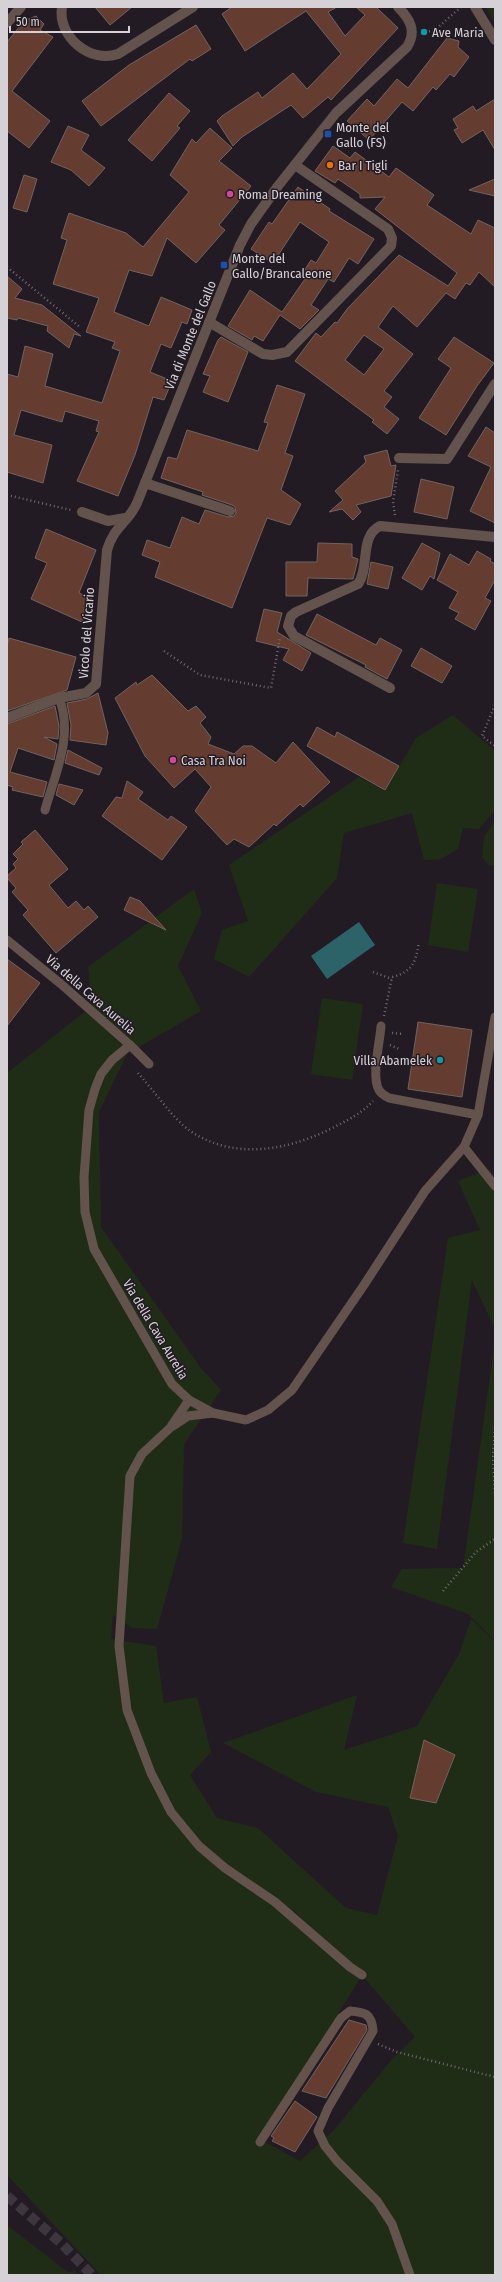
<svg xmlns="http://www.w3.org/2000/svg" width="502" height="2282" viewBox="0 0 502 2282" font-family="'Fira Sans Condensed',sans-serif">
	<rect width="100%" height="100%" fill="#231b24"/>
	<g fill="#202d16" fill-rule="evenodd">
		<polygon points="486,7 495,7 495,24"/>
		<polygon points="453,715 495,751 495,810 479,829 463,828 458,849 441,859 424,860 412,813 344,833 337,878 249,977 214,959 222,930 248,921 229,865 359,777 385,791 416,738"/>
		<polygon points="495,821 495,866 489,865 482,857 484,837"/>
		<polygon points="437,883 478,889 468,952 428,945"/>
		<path d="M194,889L202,913L178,966L201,1011L127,1054L99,1112L101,1227L201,1368L221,1390L184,1444L182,1539L157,1629L132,1628L113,1615L111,1639L156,1646L164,1703L197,1697L211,1752L190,1775L217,1818L258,1828L346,1908L377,1915L398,1836L388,1807L316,1792L223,1743L357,1695L344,1750L417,1726L459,1654L471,1619L495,1642V2275H101L7,2175V1073L92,1006L88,967ZM293,1910L336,1951V1955L293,1911ZM362,1975L415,2037L392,2059L335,2129L300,2161L261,2140Z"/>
		<polygon points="322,998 363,1004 352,1080 311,1074"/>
		<polygon points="489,1169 495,1180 495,1329 472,1280 437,1549 403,1543 448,1238 480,1230 458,1181"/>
		<polygon points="495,1341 495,1641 468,1614 391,1587 402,1569 463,1568"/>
		<polygon points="7,2225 69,2273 74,2270 78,2275 7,2275"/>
	</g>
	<polygon fill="#2b6369" points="359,922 375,945 327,979 311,956"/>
	<g fill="#643d30" stroke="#71635f" fill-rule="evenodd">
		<polygon points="95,7 132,7 110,25"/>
		<polygon points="232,7 337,7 328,12 345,36 365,15 356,7 376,7 398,28 331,100 328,97 303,118 291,105 242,137 233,146 217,121 222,116 258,92 262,98 293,73 307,89 341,54 306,11 245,51 222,14"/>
		<polygon points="36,16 44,24 40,30 53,37 12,91 50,121 29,148 7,131 7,42 24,21"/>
		<polygon points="196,25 211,49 192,61 190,59 101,126 82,101 129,65"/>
		<polygon points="447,38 459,41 458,47 469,57 454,77 450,74 436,90 433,87 413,111 402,102 369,140 347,121 367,99 374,106 397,79 408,88"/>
		<polygon points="169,93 190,111 177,126 180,128 152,161 128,140"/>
		<polygon points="495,99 495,150 483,130 462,143 454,130 458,128 453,119 473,106 476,111"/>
		<polygon points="68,126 89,135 81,150 105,168 89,186 71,170 51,162"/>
		<polygon points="210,128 232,148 219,161 251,186 219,225 225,230 196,263 167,238 152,276 129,270 114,312 149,326 161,297 192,310 187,324 182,322 171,348 161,344 150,372 172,381 164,400 153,397 135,455 118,496 77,481 99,432 96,431 99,421 65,411 62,422 21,410 14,435 52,445 43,483 7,472 7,374 18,377 25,346 53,354 45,386 102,403 120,351 112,348 115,342 86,332 99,298 53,284 67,240 61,238 69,213 126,233 143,247 189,192 170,175 192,139 196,143"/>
		<path d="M333,146L350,158L355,152L389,177L396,168L434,195L427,205L471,234L478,220L495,228V287L479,272L470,285L466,283L455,299L446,293L417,327L393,306L378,327L413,354L384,391L392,397L384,407L399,419L387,434L372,422L374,420L295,361L316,333L321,337L335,322L337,323L347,309L399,255L448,286L457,273L375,209L385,197L360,198V194L338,179L335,183L315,171ZM364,335L384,349L364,375L345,360Z"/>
		<polygon points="24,175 37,179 27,212 13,208"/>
		<polygon points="495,179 495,196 469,190"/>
		<polygon points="298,187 330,209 329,211 374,239 358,264 349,258 334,282 328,279 311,305 319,310 300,329 280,315 263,341 254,336 252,340 228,326 250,290 282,312 305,279 301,276 311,260 316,263 329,242 300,222 273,263 251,249 269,222 272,224"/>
		<polygon points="7,276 22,289 15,298 42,305 81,336 74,334 69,348 47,331 48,326 18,318 17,320 7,318"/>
		<polygon points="221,337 248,352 228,402 203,392 210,376 203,374 218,340"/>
		<polygon points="454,337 494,363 477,386 446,435 419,418 451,368 438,359"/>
		<polygon points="277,385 305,394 285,453 293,456 281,490 301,504 290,525 267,518 232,608 155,577 160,562 142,555 147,540 170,548 182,517 199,524 205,510 228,517 234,516 236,513 235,507 232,505 202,495 203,492 161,478 168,457 177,459 187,430 258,451 268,423 264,422"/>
		<polygon points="486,427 495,433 495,523 470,511 491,467 468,456"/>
		<polygon points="387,450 391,466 396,465 391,496 356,505 361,512 353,520 342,509 329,512 343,500 335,491 366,462 364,456"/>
		<polygon points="421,479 454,487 447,519 414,512"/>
		<polygon points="46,529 96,550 79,593 92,599 82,622 31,599 47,563 35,558"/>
		<polygon points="318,543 352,544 352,557 358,559 353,579 308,578 307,596 286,596 286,562 317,562"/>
		<polygon points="422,543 440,553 434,579 430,576 422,590 402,578"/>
		<polygon points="477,551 491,559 490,561 495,564 495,580 485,598 491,601 475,630 455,619 459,613 449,608 458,592 437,580 450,554 469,565"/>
		<polygon points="371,562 393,567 388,589 367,584"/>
		<polygon points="264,609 282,613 277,632 311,653 302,671 283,660 289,649 256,641"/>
		<polygon points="317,614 376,645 380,638 402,650 387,679 365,667 366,665 306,635"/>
		<polygon points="9,638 76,657 67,690 7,711 7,646"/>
		<polygon points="421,648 452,666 442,683 411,666"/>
		<polygon points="152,675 188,711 196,706 206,717 200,723 211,737 208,744 234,754 243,746 252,746 276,763 293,742 330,782 303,807 300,804 276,826 274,824 249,847 234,839 227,845 195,811 211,787 195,769 174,788 145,756 115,698 136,682 137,685"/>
		<polygon points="98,693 108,733 106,745 70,740 71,725 67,703 87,699"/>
		<polygon points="55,706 59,726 58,739 44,737 57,744 54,760 18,748 10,772 47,782 43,797 12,790 13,787 7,785 7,724"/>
		<polygon points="317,727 335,737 337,732 399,766 385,790 307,746"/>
		<polygon points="68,750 102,768 99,775 65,763"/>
		<polygon points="127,781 143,792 138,799 168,820 171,816 187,827 162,860 102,816 116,797 122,798"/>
		<polygon points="59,784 83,790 74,805 56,795"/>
		<polygon points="35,830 68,869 49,885 68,908 76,901 84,910 88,906 98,917 56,953 23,915 28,910 12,892 16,888 7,878 7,876 16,868 13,864 18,859 13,854 23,844 21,842"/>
		<polygon points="130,897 140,901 166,930 124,910"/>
		<polygon points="7,959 40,983 7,1026"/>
		<polygon points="418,1022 472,1030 462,1097 408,1089"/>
		<polygon points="424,1740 455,1755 436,1803 410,1798"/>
		<polygon points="349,2020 366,2025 367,2030 326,2098 302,2091"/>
		<polygon points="295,2101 317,2117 295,2152 272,2141 274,2138 271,2136"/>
	</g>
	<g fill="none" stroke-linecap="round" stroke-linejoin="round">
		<polyline stroke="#3e363f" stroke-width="10" stroke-dasharray="10 5" stroke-linecap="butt" points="7,2196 61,2243 92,2275"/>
		<g stroke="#6f6970" stroke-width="2.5" stroke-dasharray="1 3" stroke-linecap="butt">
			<polyline points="425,32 435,30 461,7"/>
			<polyline points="7,267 81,328"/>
			<polyline points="7,495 71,510"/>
			<polyline points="395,515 393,502 398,470"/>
			<polyline points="164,651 200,675 271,688 280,637"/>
			<polyline points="495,705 482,736 495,746"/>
			<polyline points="373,972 392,979"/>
			<path d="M384,1016L392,977C413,972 416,961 419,942"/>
			<polyline points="392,1033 403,1034"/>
			<polyline points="390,1045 399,1049"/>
			<path d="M138,1073C152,1088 174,1120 189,1130C234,1162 292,1150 338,1125C352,1118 363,1112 373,1101"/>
			<polyline points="495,1428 493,1457 495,1493"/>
			<polyline points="443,1591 476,1552 495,1539"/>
			<polyline points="378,2044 397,2052 495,2077"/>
		</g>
		<g stroke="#64524c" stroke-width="9">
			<path d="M45,810C55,774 74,735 59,698"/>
			<polyline points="7,940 61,984 130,1045 149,1064"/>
			<path d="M381,1026C380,1042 371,1077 379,1090C381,1094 385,1096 389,1098L478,1115"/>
			<polyline points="130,1045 112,1060 101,1074 95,1089 89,1110 84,1177 85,1212 94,1249 172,1384 189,1400 213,1413 246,1420 268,1410 292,1390 364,1285 425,1191 464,1147 478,1115 495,1017"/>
			<polyline points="464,1147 495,1186"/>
			<polyline points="189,1400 170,1428 142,1454 130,1476 119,1646 127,1710 151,1773 171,1812 199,1846 225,1868 275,1902 350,1967 362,1975"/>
			<polyline points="173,1426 188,1416 213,1413"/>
			<path d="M260,2142L341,2018L350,2011C365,2012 372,2014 373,2031L328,2108L318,2131L325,2146L337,2161L377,2201L392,2224L410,2275"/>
		</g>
		<g stroke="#64524c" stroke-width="10">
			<path d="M62,7C57,36 90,64 118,54L193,7"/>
			<polyline points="475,7 495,40"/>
			<polyline points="7,23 21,7"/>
			<polyline points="209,322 263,354 272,355 287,352 391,246 392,238 388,229 295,165"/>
			<polyline points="399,458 447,459 495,384"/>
			<polyline points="145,483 230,511"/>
			<polyline points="82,512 108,521 125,518"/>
			<path d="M390,688L294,636L288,626L291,616L296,612L358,584C370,568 359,536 380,526L495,537"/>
			<path d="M7,718L59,698L86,693L96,684L107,550C114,526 128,523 137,503L240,245L251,224L278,186L336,113L407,47C417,31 410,19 398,7"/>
		</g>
	</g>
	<g fill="#0f9aa8" stroke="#231b24" stroke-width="1.5">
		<circle cx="424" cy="32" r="4"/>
		<circle cx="440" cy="1060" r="4"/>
	</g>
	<g fill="#1a4fb4" stroke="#231b24" stroke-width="1.5">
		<rect x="324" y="130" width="8" height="8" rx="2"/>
		<rect x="220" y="261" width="8" height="8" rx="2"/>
	</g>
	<circle fill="#e8710a" stroke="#231b24" stroke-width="1.5" cx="330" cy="165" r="4"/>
	<g fill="#d1479c" stroke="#231b24" stroke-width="1.5">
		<circle cx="230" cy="194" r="4"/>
		<circle cx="173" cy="760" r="4"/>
	</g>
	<g text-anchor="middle" stroke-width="3" stroke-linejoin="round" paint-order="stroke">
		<g font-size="13" fill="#d6d1d7" stroke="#231b24" text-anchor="start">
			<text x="432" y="37">Ave Maria</text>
			<text x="336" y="132">Monte del<tspan x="336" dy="15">Gallo (FS)</tspan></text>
			<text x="338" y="170">Bar I Tigli</text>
			<text x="238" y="199">Roma Dreaming</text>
			<text x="232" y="263">Monte del<tspan x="232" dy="15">Gallo/Brancaleone</tspan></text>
			<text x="181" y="765">Casa Tra Noi</text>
			<text x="432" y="1065" text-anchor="end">Villa Abamelek</text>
		</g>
		<g font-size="13" fill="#d6d1d7" stroke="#231b24">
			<text transform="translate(190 335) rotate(-68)" y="5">Via di Monte del Gallo</text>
			<text transform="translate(86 633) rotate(-86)" y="5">Vicolo del Vicario</text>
			<text transform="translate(91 994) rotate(41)" y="5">Via della Cava Aurelia</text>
			<text transform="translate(156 1329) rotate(59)" y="5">Via della Cava Aurelia</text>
		</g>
	</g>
	<rect width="502" height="2282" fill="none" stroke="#d6d1d7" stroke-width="16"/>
	<path d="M10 26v6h119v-6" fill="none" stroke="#d6d1d7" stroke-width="2"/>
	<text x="16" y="26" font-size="12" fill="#d6d1d7" stroke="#231b24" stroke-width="3" paint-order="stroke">50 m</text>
</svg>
